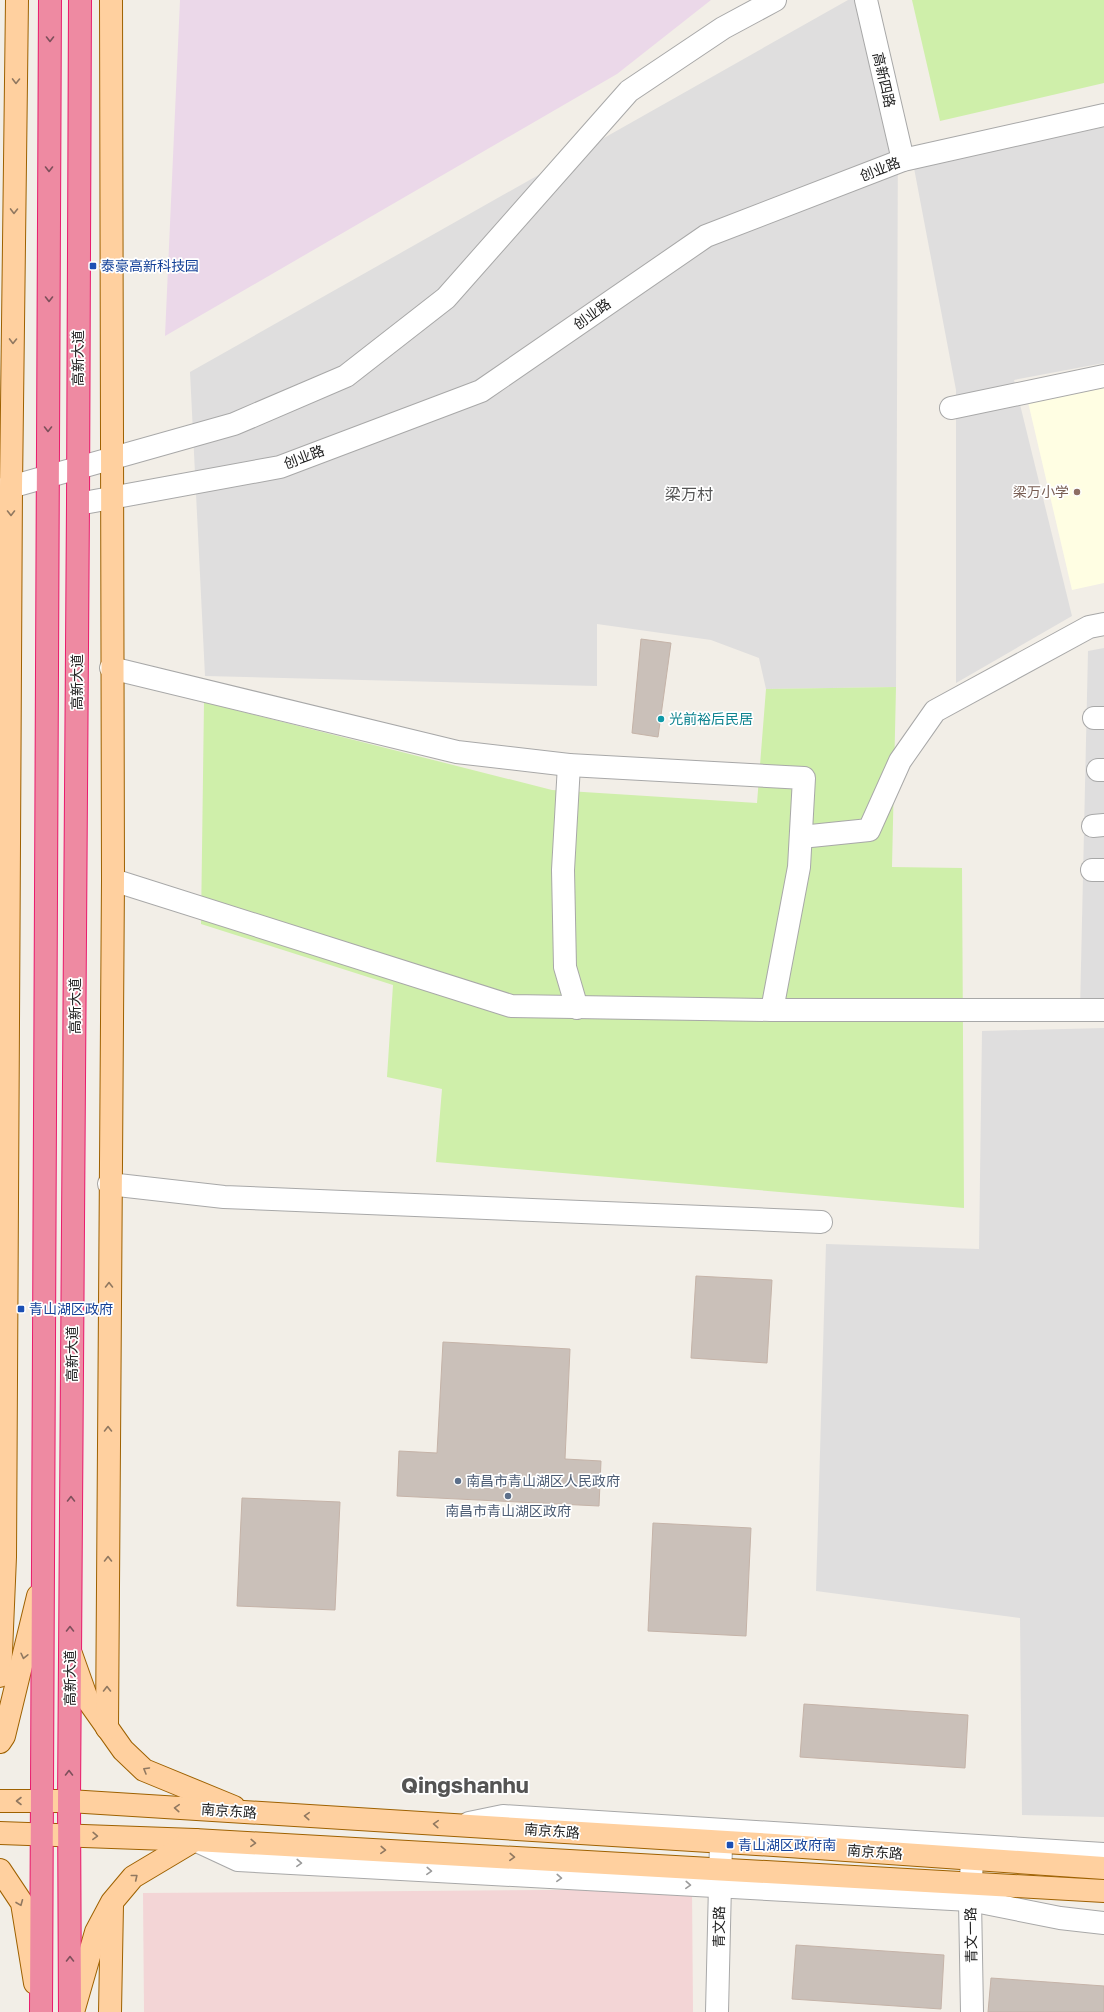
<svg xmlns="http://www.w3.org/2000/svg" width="1104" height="2012" viewBox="0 0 1104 2012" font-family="'Golos Text','Noto Sans SC',sans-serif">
	<rect width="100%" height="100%" fill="#f2eee7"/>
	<g fill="#dfdede">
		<polygon points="848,0 857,0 898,124 896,687 766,689 759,658 711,640 597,624 597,686 205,676 190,372"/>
		<polygon points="1104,127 1104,363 1014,380 1072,616 956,683 956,390 914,168"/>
		<polygon points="1104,648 1104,1011 1080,1011 1088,651"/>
		<polygon points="1104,1028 1104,1817 1022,1815 1020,1618 816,1591 826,1244 979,1249 982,1031"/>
	</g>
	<polygon fill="#f3d5d6" points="692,1889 693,2012 144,2012 143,1893"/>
	<polygon fill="#ebd8e9" points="180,0 711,0 617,74 165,336"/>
	<polygon fill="#fffee3" points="1104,388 1104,583 1072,590 1028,402"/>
	<g fill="#cfefaa">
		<polygon points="912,0 1104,0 1104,83 940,121"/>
		<polygon points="896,687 892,867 962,868 964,1208 436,1162 442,1089 387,1077 393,985 201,924 204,702 552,790 757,803 766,689"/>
	</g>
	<g fill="#cac0b9" stroke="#c5b3a8">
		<polygon points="641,639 671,643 658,737 632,733"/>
		<polygon points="696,1276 772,1280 767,1363 691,1358"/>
		<polygon points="443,1342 570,1349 565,1459 601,1461 599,1506 397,1496 399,1451 437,1453"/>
		<polygon points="242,1498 340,1502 335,1610 237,1606"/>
		<polygon points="653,1523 751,1528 746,1636 648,1631"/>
		<polygon points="804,1704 968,1715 965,1768 800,1757"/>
		<polygon points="796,1945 944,1955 941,2009 792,1999"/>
		<polygon points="991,1978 1104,1986 1104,2012 988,2012"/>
	</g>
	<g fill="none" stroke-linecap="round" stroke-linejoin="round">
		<g stroke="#a8a8a8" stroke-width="24">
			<g id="minor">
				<polyline points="866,0 903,160"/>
				<polyline points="951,408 1104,376"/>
				<polyline points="0,490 234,424 346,376 446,298 629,91 723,28 775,0"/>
				<polyline points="78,504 280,467 481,391 706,236 903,160 1104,115"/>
				<polyline points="111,668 457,752 569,765 804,778 799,867 772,1010"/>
				<polyline points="1094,718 1104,718"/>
				<polyline points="569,765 563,870 565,967 577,1008"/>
				<polyline points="1098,770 1104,770"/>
				<polyline points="1093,826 1104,825"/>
				<polyline points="801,837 869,830 900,761 935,711 1089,627 1104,624"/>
				<polyline points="1092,870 1104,870"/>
				<polyline points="113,880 511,1006 772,1010 1104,1010"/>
				<polyline points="109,1184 224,1197 821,1222"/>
				<polyline points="469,1823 503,1816 1104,1854"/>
				<polyline points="195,1840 238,1860 970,1900 1060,1918 1104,1923"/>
				<polyline points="717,2012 721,1842"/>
				<polyline points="972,2012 970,1900 972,1859"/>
			</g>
		</g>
		<g stroke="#9e6100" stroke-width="24">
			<g id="major">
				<polyline points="71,1654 87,1699 123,1750 144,1770 234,1807"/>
				<polyline points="0,1676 5,1557 11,487 17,0"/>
				<polyline points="107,1728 113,880 111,0"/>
				<polyline points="0,1742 4,1736 38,1596"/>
				<polyline points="0,1801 69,1801 774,1845 1104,1868"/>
				<polyline points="0,1833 195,1840 1104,1891"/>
				<polyline points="0,1870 22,1903 35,1983"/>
				<polyline points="73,2012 96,1932 112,1902 133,1877 195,1840"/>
				<polyline points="110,2012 112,1905"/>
			</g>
		</g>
		<g stroke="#e91b6c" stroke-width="24">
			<g id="highway">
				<polyline points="41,2012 50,0"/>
				<polyline points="70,2012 69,1801 78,504 80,0"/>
			</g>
		</g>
		<use href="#minor" stroke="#fff" stroke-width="22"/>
		<use href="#major" stroke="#ffd09f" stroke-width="22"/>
		<use href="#highway" stroke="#ee8aa2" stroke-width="22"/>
	</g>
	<defs><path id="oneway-chevron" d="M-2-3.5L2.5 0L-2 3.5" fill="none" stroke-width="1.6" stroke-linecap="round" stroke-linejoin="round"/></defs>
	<g stroke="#7d505b">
		<use href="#oneway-chevron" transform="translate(50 39) rotate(90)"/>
		<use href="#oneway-chevron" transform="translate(49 169) rotate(90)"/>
		<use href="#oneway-chevron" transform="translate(49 299) rotate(90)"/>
		<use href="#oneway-chevron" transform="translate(48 429) rotate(90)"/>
		<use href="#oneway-chevron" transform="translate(71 1499) rotate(-90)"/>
		<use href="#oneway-chevron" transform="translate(70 1629) rotate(-90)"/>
		<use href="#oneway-chevron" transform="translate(69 1773) rotate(-90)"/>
		<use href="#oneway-chevron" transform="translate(70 1959) rotate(-90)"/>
	</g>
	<g stroke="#907860">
		<use href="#oneway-chevron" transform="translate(16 81) rotate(91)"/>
		<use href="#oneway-chevron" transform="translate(14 211) rotate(91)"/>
		<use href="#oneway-chevron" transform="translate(13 341) rotate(91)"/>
		<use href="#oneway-chevron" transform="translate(11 513) rotate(90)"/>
		<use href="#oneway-chevron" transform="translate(109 1285) rotate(-90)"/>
		<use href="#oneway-chevron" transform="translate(108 1429) rotate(-90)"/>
		<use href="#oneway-chevron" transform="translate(108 1559) rotate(-90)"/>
		<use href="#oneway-chevron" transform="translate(24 1656) rotate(103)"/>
		<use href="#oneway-chevron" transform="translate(107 1689) rotate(-90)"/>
		<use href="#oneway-chevron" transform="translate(146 1770) rotate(-150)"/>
		<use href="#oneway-chevron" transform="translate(19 1801) rotate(-180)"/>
		<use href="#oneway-chevron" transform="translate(177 1808) rotate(-176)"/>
		<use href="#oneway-chevron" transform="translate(307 1816) rotate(-176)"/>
		<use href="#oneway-chevron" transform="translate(436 1824) rotate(-176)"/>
		<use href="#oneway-chevron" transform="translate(95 1836) rotate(2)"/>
		<use href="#oneway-chevron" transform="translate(253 1843) rotate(3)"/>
		<use href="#oneway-chevron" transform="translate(383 1850) rotate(3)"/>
		<use href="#oneway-chevron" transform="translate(512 1857) rotate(3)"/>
		<use href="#oneway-chevron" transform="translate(135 1877) rotate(-39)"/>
		<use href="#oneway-chevron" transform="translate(20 1903) rotate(68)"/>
	</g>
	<g stroke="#9b9b9b">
		<use href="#oneway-chevron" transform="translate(299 1863) rotate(3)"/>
		<use href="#oneway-chevron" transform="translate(429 1871) rotate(3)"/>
		<use href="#oneway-chevron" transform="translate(559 1878) rotate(3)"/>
		<use href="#oneway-chevron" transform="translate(688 1885) rotate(3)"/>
	</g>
	<g fill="#1a4fb4" stroke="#fff" stroke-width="1.5">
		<rect x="89" y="262" width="8" height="8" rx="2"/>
		<rect x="17" y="1305" width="8" height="8" rx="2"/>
		<rect x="726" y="1841" width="8" height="8" rx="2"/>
	</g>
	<circle fill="#8d6e63" stroke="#fff" stroke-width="1.5" cx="1077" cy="492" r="4"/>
	<circle fill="#0f9aa8" stroke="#fff" stroke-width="1.5" cx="661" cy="719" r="4"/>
	<g fill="#5c6f8a" stroke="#fff" stroke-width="1.5">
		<circle cx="458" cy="1481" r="4"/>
		<circle cx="508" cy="1496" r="4"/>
	</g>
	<g text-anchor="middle" stroke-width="3.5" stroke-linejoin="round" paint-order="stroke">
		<g font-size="14" fill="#212121" stroke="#fff">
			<text transform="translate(884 80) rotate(77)" y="5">高新四路</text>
			<text transform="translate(880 169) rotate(-21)" y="5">创业路</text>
			<text transform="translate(592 314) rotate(-35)" y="5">创业路</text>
			<text transform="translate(78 358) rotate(-90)" y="5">高新大道</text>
			<text transform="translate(304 457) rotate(-20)" y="5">创业路</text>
			<text transform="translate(77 682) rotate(-90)" y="5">高新大道</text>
			<text transform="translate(75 1006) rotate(-90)" y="5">高新大道</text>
			<text transform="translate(72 1354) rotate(-90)" y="5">高新大道</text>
			<text transform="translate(70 1678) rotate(-90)" y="5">高新大道</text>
			<text transform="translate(229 1811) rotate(4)" y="5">南京东路</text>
			<text transform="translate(552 1831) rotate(4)" y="5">南京东路</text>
			<text transform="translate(875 1852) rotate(4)" y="5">南京东路</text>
			<text transform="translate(719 1927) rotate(-89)" y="5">青文路</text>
			<text transform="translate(971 1935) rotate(-91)" y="5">青文一路</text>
		</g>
		<g font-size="14" fill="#164399" stroke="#fff" text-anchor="start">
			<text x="101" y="271">泰豪高新科技园</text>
			<text x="29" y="1314">青山湖区政府</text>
			<text x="738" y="1850">青山湖区政府南</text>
		</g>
		<g font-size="14" fill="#785e54" stroke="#fff" text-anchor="end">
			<text x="1069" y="497">梁万小学</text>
		</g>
		<g font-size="14" fill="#0d838f" stroke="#fff" text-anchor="start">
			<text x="669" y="724">光前裕后民居</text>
		</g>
		<g font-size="14" fill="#4e5e75" stroke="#fff" text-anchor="start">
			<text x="466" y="1486">南昌市青山湖区人民政府</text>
			<text x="508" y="1516" text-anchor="middle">南昌市青山湖区政府</text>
		</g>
		<g font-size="16" fill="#545454" stroke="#fff">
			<text x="689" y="500">梁万村</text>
		</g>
		<g font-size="22" font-weight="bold" fill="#545454" stroke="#fff">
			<text x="465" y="1793">Qingshanhu</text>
		</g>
	</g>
</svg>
